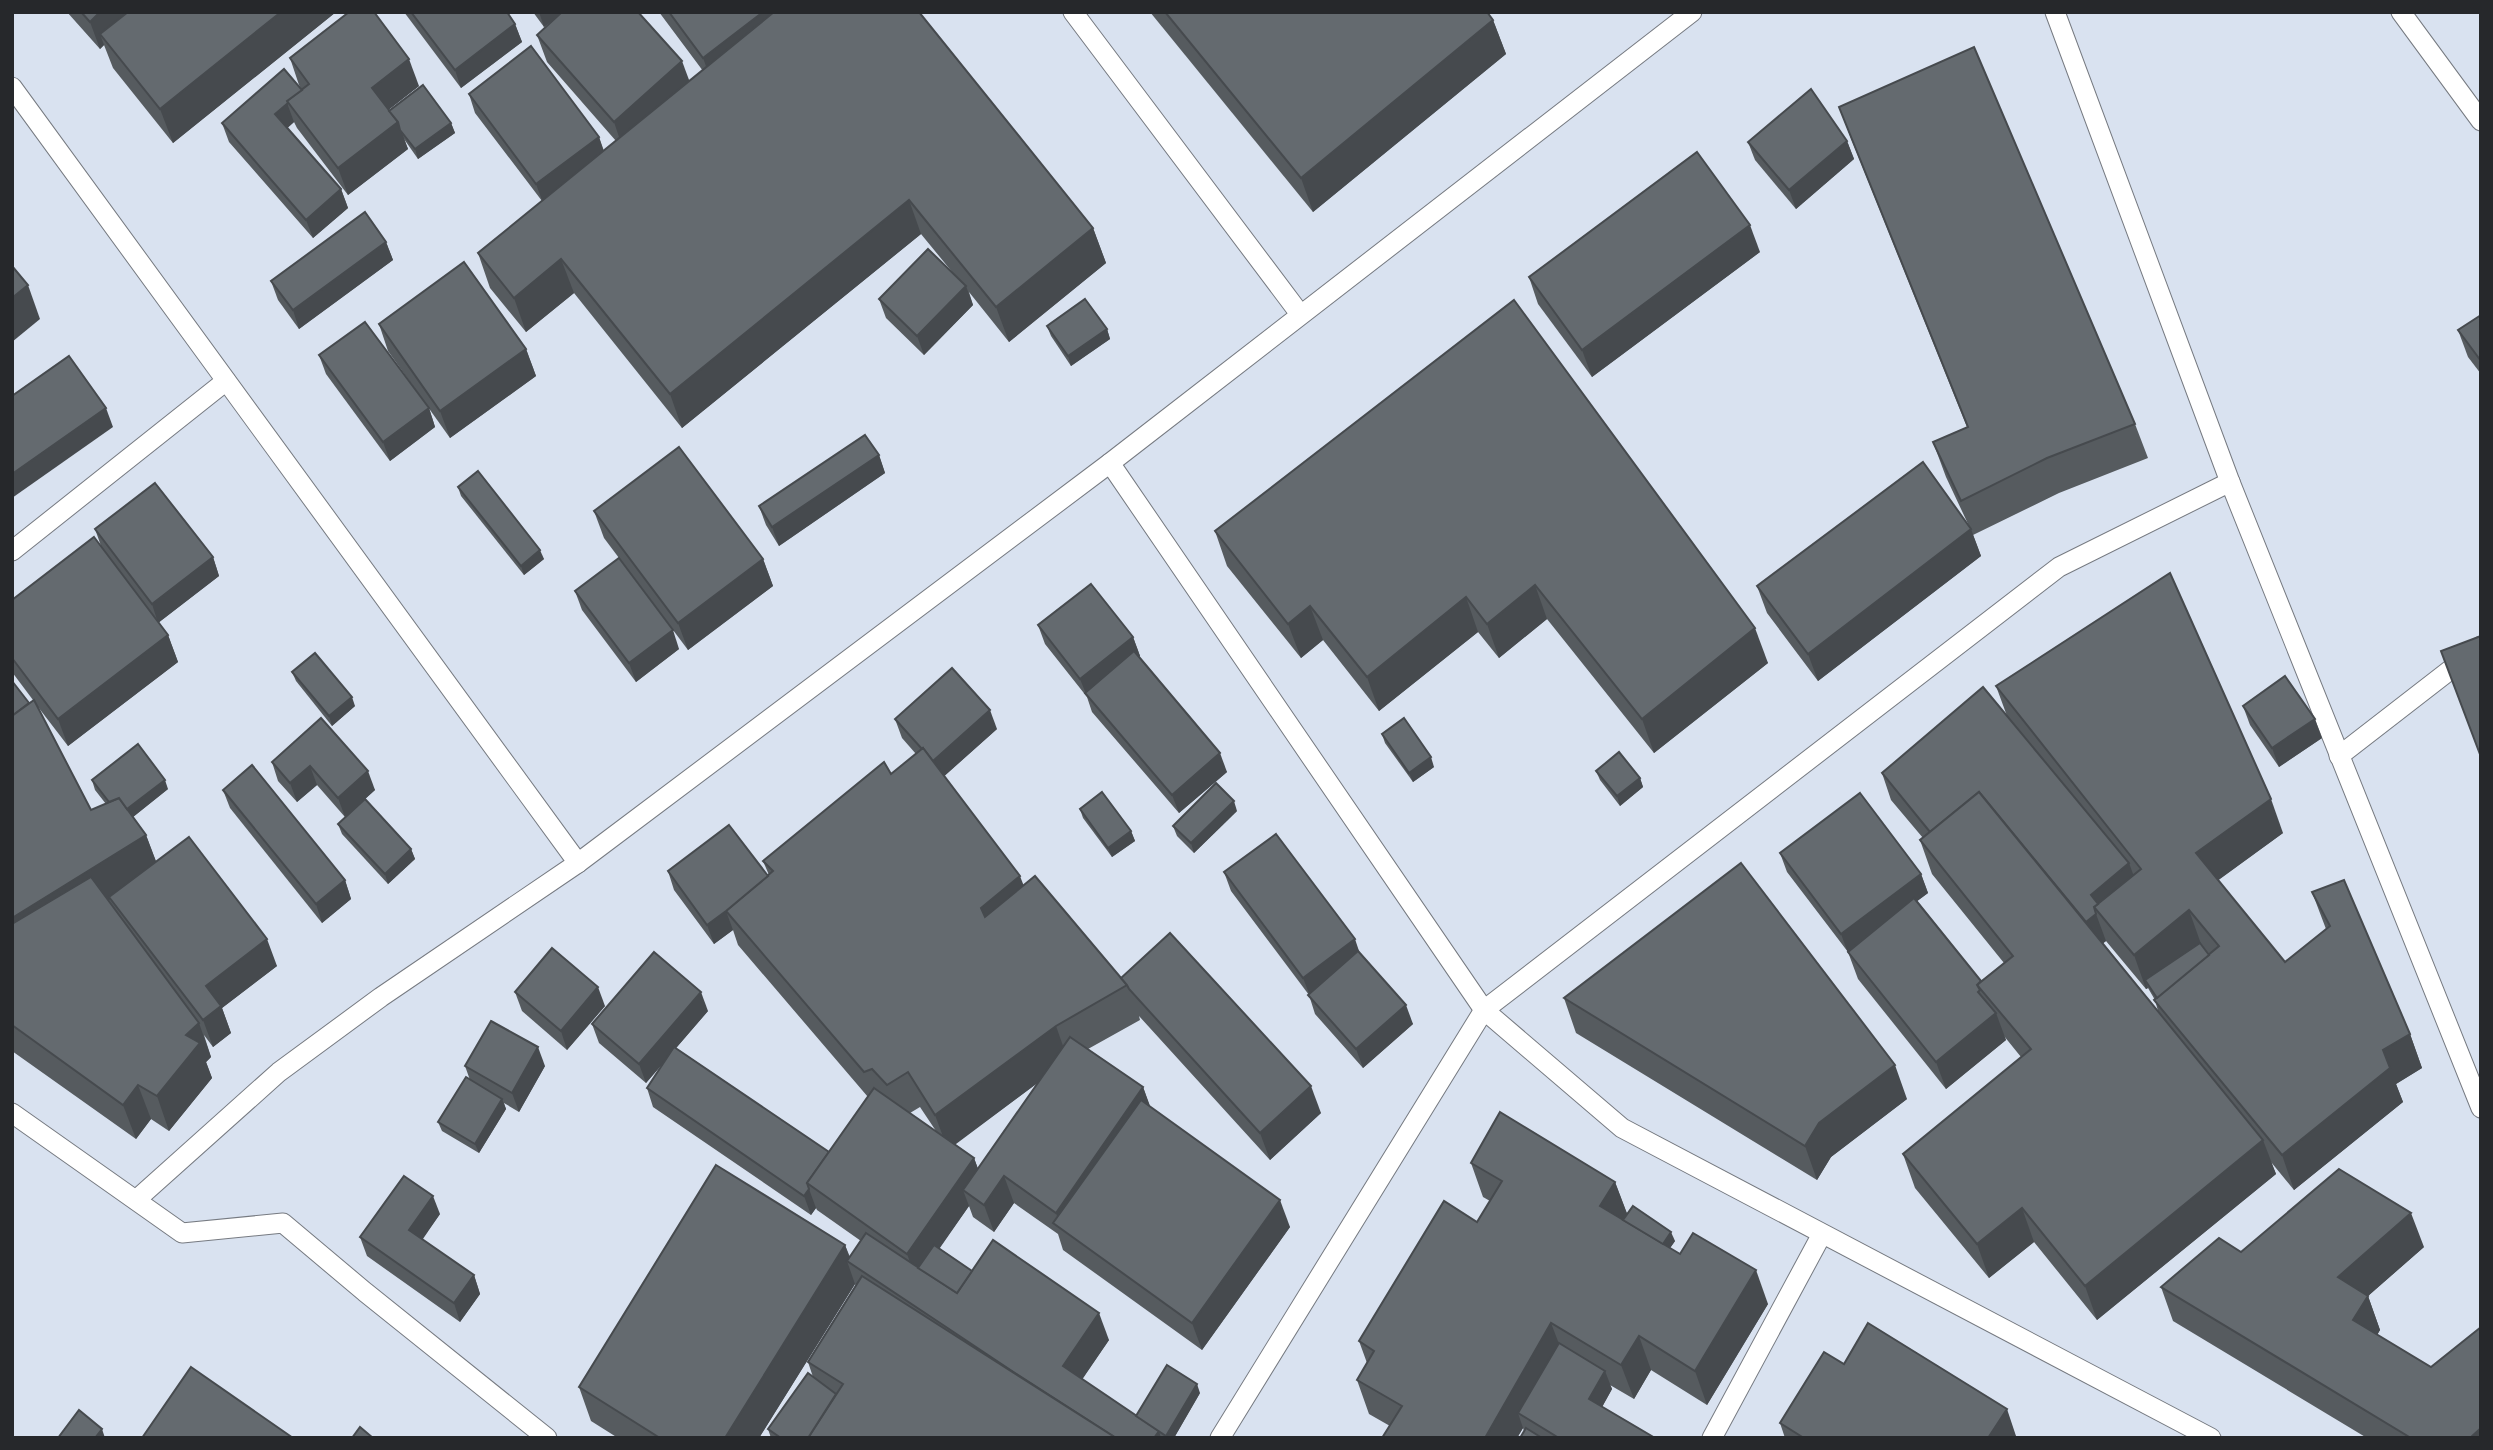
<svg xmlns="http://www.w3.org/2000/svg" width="2493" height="1450" viewBox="0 0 2493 1450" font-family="'PT Sans',sans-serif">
	<rect width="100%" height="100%" fill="#eaeff7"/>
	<rect fill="#d9e2f0" x="12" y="12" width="2469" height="1426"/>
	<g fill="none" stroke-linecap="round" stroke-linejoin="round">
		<g stroke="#767a81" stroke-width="21">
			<g id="lane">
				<polyline points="1073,12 1300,314"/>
				<polyline points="2055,12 2230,482 2481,1108"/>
				<polyline points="2401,12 2481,121"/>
				<polyline points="12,87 578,863"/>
				<polyline points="1110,463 1484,1010 1622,1128 2211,1438"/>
				<polyline points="12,551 226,381"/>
				<polyline points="2339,756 2481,646"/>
				<polyline points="12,1113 182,1233 283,1223 365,1292 547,1438"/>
				<polyline points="136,1200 279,1072 381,997 578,863 1110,463 1692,12"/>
				<polyline points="1220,1438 1484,1010 2059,567 2230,482"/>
				<polyline points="1712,1438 1822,1234"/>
			</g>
		</g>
		<use href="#lane" stroke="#fff" stroke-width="19"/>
	</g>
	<g fill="#565b5f" fill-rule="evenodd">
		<polygon points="67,12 336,12 173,143 113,68 104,45 100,49"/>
		<polygon points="404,12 507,12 515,24 522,42 461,88"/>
		<polygon points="533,12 638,12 689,82 703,71 659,12 919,12 1093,228 1106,263 1009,342 969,292 973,305 924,355 886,318 879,299 953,273 921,234 682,428 574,293 526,332 490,288 478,253 542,201 475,113 469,94 599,137 604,151 616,141 547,62 537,35 552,21 544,27"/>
		<polygon points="1150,12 1487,12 1493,20 1506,54 1313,212"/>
		<polygon points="290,58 419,86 388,110 389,111 451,123 455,133 418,159 404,139 408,149 348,195 297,128 294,122 287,128 341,189 348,208 313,238 229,142 222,123 302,90 299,85"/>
		<polygon points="1839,107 2135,424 2148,458 2059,493 1973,535 1981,556 1818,681 1767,613 1757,586 1969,526 1946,477 1933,442 1967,427 1852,141"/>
		<polygon points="1847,141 1854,159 1796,209 1755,160 1748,142"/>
		<polygon points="386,242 393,260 299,329 278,300 271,281"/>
		<polygon points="1760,252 1592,377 1538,304 1529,277"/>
		<polygon points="1514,300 1768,663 1654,753 1547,619 1499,658 1478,632 1379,711 1323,640 1301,658 1227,566 1215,531"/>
		<polygon points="2481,315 2481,374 2468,357 2458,330"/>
		<polygon points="379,324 526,349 536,376 450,438 388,351"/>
		<polygon points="1047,326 1107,329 1110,339 1071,366 1051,336"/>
		<polygon points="319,355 429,408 435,427 390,461 326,374"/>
		<polygon points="879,455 885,473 779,546 766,525 759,506"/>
		<polygon points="458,487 544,559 524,575 461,496"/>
		<polygon points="594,511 763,559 773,586 688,650 604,538"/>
		<polygon points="95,529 213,557 219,576 158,623 168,635 178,662 68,746 35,703 91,810 106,804 95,790 92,780 168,789 133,817 146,835 156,862 277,966 222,1008 231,1033 213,1047 204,1035 211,1057 206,1062 212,1078 169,1131 151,1119 136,1139 12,1051 12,681 29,703 33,700 12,672 12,600 101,546"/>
		<polygon points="575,591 679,649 636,682 582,610"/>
		<polygon points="1038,625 1133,637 1140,656 1139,657 1227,772 1179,813 1092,712 1087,697 1045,644"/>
		<polygon points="292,672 355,706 332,726 296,681"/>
		<path d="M1996,686L2283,833L2218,880L2285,962L2326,929L2312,892L2410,1034L2422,1068L2396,1084L2403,1102L2294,1190L2271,1162L2276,1174L2097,1320L2034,1242L1989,1278L1915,1188L1903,1154L2021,1057L2004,1036L2006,1040L1946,1089L1858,979L1848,952L1787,872L1780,853L1921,874L1928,893L1917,901L1981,981L2004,963L1932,874L1920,840L1923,838L1891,800L1882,773L2007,716ZM2106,941L2146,989L2148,988L2155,1000L2158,1011L2103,943Z"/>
		<polygon points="2243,706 2322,738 2279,767 2250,725"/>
		<polygon points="321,718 375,790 345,817 317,785 297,802 278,781 272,762"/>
		<path d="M895,719L997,729L944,776L1024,886L1121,978L1321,1113L1270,1160L1139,1016L1140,1020L1088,1049L1143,1087L1150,1107L1290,1227L1202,1350L1063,1250L1058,1234L1014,1203L994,1232L973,1217L969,1206L939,1248L972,1271L1109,1340L1082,1379L1136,1416L1200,1393L1174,1438H771L768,1429L813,1377L808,1362L856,1286L855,1284L759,1438H618L591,1421L579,1387L845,1245L850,1257L861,1241L817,1210L816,1208L811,1215L653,1107L647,1088L665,1061L646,1083L599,1043L592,1024L708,1011L676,1048L829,1152L868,1097L738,945L733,930L714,944L674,890L668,871L768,876L769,875L763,861L891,774L916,754L902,738ZM1039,1082L978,1169L974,1158L955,1144ZM920,1107L936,1131L910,1113Z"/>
		<polygon points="1382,734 1434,767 1413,782 1385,743"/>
		<polygon points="1596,771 1640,778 1643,787 1620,806 1600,780"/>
		<polygon points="223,790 345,880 351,899 322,923 230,808"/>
		<polygon points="1080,809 1131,831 1135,841 1112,857 1083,818"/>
		<polygon points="1237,811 1194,853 1177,836 1173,826"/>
		<polygon points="338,824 411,849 415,859 388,884 342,834"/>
		<polygon points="1224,872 1360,953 1413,1024 1363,1068 1315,1014 1309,995 1231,891"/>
		<polygon points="515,992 605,1006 567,1050 522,1011"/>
		<polygon points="1564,998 1907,1099 1831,1157 1817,1180 1576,1033"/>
		<polygon points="465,1066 545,1066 519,1112 504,1103 506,1109 479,1153 442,1131 438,1122 470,1080"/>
		<polygon points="1471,1163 1615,1182 1627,1214 1675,1241 1670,1248 1768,1304 1707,1405 1651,1370 1634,1399 1610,1385 1612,1389 1602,1407 1655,1438 1520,1438 1524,1431 1523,1428 1517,1438 1382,1438 1390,1426 1369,1414 1357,1380 1367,1363 1359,1341 1477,1222 1490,1201 1483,1197"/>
		<polygon points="440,1214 422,1239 474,1275 480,1294 460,1322 367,1256 360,1237"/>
		<polygon points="2424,1247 2368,1296 2380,1330 2377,1335 2481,1438 2367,1438 2173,1321 2161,1287 2241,1252"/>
		<polygon points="1844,1364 2016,1436 2015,1438 1785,1438 1780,1423"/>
	</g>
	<g fill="#464a4e">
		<polygon points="100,12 140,12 100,34 104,45 100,49 90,22"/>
		<polygon points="281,12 336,12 173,143 160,109"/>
		<polygon points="539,12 564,12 544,27"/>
		<polygon points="763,12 808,12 713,85 703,58"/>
		<polygon points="1493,20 1506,54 1313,212 1301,178"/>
		<polygon points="515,24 522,42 461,88 455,70"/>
		<polygon points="409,59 419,86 382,115 372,88"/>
		<polygon points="682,61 692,88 623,149 614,122"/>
		<polygon points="287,103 294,122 282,133 275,114"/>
		<polygon points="398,122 408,149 348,195 338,168"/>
		<polygon points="451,123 455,133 418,159 415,149"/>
		<polygon points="599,137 605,156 543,203 536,184"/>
		<polygon points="1847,141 1854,159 1796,209 1789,190"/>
		<polygon points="341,189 348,208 313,238 306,220"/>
		<polygon points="909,200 921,234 682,428 670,394"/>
		<polygon points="1750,225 1760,252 1592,377 1582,350"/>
		<polygon points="1093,228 1106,263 1009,342 996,307"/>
		<polygon points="386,242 393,260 299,329 293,310"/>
		<polygon points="561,259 574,293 526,332 514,298"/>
		<polygon points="28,285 40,319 12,342 12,298"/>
		<polygon points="966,286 973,305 924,355 917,336"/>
		<polygon points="1107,329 1110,339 1071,366 1068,356"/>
		<polygon points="526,349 536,376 450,438 440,411"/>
		<polygon points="106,408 113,427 12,498 12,474"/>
		<polygon points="429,408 435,427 390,461 383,442"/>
		<polygon points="879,455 885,473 779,546 772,527"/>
		<polygon points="1971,529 1981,556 1818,681 1808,654"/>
		<polygon points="540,550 544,559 524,575 521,566"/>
		<polygon points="213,557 219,576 158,623 152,604"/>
		<polygon points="763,559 773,586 688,650 678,623"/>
		<polygon points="1535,585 1547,619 1499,658 1487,624"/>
		<polygon points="1466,597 1478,632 1379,711 1367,677"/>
		<polygon points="1310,606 1323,640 1301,658 1288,624"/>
		<polygon points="1755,628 1768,663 1654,753 1642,719"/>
		<polygon points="673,630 679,649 636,682 629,663"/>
		<polygon points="168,635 178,662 68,746 58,719"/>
		<polygon points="1133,637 1140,656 1088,697 1086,694 1080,679"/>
		<polygon points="352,697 355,706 332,726 329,716"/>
		<polygon points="990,710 997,729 940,780 933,761"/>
		<polygon points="2315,719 2322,738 2279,767 2272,748"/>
		<polygon points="1220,753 1227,772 1179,813 1172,795"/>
		<polygon points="1431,757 1434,767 1413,782 1409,773"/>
		<polygon points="310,766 317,785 297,802 290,783"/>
		<polygon points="368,771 375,790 345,817 338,798"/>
		<polygon points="1640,778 1643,787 1620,806 1617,796"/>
		<polygon points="165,780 168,789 123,825 119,816"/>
		<polygon points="2271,799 2283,833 2209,887 2196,853"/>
		<polygon points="1234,801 1237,811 1194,853 1191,843"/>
		<polygon points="1131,831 1135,841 1112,857 1108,848"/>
		<polygon points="146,835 159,869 12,960 12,918"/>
		<polygon points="411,849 415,859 388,884 385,874"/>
		<polygon points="2129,863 2139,890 2105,918 2091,895"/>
		<polygon points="1921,874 1928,893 1848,953 1841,934"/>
		<polygon points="1020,876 1033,910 993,942 981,908"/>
		<polygon points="345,880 351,899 322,923 316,904"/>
		<polygon points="2189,910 2201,944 2145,980 2148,988 2146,989 2134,955"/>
		<polygon points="726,911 733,930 714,944 707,925"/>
		<polygon points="2096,914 2106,941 2096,949 2086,922"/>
		<polygon points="267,939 277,966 222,1008 231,1033 213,1047 203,1020 206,986"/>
		<polygon points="1355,939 1361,957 1310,996 1303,978"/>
		<polygon points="598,987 605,1006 567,1050 561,1031"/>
		<polygon points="701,992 708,1011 646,1083 639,1064"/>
		<polygon points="1406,1005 1413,1024 1363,1068 1356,1049"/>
		<polygon points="1996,1013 2006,1040 1946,1089 1936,1062"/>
		<polygon points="199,1023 211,1057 206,1062 212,1078 169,1131 157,1096 186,1035"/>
		<polygon points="1056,1026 1068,1060 948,1150 935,1115"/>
		<polygon points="2410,1034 2422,1068 2396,1084 2403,1102 2294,1190 2282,1155 2383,1050"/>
		<polygon points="538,1047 545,1066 519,1112 512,1093"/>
		<polygon points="1895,1065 1907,1099 1831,1157 1817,1180 1805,1146 1819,1123"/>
		<polygon points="138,1085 151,1119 136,1139 123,1105"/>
		<polygon points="1311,1086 1321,1113 1270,1160 1260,1133"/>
		<polygon points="1143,1087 1153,1114 1061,1228 1056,1213"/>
		<polygon points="502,1099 506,1109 479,1153 475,1144"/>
		<polygon points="2263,1140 2276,1174 2097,1320 2085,1286"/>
		<polygon points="974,1158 984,1185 963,1190 969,1206 917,1281 907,1254"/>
		<polygon points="1004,1176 1014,1203 994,1232 984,1205"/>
		<polygon points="1615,1182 1628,1216 1619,1230 1600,1206"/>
		<polygon points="809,1189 816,1208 811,1215 804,1196"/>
		<polygon points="433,1196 440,1214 416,1249 409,1230"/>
		<polygon points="1280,1200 1290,1227 1202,1350 1192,1323"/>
		<polygon points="2022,1208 2034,1242 1989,1278 1977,1244"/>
		<polygon points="2411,1213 2424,1247 2368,1296 2380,1330 2365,1355 2338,1277"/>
		<polygon points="1671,1232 1675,1241 1659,1264 1656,1254"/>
		<polygon points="845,1245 852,1265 847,1261 855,1284 759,1438 725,1438"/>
		<polygon points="1756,1270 1768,1304 1707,1405 1695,1371"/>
		<polygon points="474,1275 480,1294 460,1322 454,1303"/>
		<polygon points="1099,1313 1109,1340 1073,1393 1063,1366"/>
		<polygon points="1551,1323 1564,1357 1518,1413 1523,1428 1517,1438 1485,1438"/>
		<polygon points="1639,1336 1651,1370 1634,1399 1621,1365"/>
		<polygon points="1605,1371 1612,1389 1596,1418 1589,1399"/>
		<polygon points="1197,1384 1200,1393 1174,1438 1166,1438 1166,1436"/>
		<polygon points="2007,1409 2016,1436 2015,1438 1988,1438"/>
		<polygon points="2481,1428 2481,1438 2470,1438"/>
		<polygon points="102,1429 105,1438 95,1438"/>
		<polygon points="1159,1431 1161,1438 1154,1438"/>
	</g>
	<g fill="#646a6f" stroke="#464a4e" stroke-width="2">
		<polygon points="81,12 100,12 90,22"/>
		<polygon points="128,12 281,12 160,109 100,34"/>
		<polygon points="349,12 374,12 409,59 372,88 398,122 338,168 287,101 309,84 290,58"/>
		<polygon points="411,12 507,12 515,24 455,70"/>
		<polygon points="562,12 638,12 682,61 614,122 537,35"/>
		<polygon points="669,12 763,12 703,58"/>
		<polygon points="774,12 919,12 1093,228 996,307 909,200 670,394 561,259 514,298 478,253"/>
		<polygon points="1165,12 1487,12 1493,20 1301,178"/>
		<polygon points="531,46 599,137 536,184 469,94"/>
		<polygon points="1974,47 2135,424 2047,458 1961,501 1933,442 1968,427 1839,107"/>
		<polygon points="284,69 302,90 287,101 288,103 275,114 341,189 306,220 222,123"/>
		<polygon points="423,85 451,123 415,149 400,130 398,122 389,111"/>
		<polygon points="1811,89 1847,141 1789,190 1748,142"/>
		<polygon points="1697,152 1750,225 1582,350 1529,277"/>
		<polygon points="365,212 386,242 293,310 271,281"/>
		<polygon points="928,249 966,286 917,336 879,299"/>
		<polygon points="464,262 526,349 440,411 379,324"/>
		<polygon points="12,266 28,285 12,298"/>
		<polygon points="1085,299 1107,329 1068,356 1047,326"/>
		<polygon points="1514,300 1755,628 1642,719 1535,585 1487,624 1466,597 1367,677 1310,606 1288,624 1215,531"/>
		<polygon points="2481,315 2481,361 2458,330"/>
		<polygon points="365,322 429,408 383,442 319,355"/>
		<polygon points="69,356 106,408 12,474 12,396"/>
		<polygon points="865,435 879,455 772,527 759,506"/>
		<polygon points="679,447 763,559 678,623 594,511"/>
		<polygon points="1923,462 1971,529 1808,654 1757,586"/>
		<polygon points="478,471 540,550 521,566 458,487"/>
		<polygon points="155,483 213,557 152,604 95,529"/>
		<polygon points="94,537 168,635 58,719 12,658 12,600"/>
		<polygon points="619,558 673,630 629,663 575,591"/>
		<polygon points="2170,573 2271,799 2196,853 2285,962 2330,926 2312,892 2344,880 2410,1034 2383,1050 2390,1068 2282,1155 2154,1000 2219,946 2189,910 2134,955 2094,907 2141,869 1996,686"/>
		<polygon points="1091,584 1133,637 1080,679 1038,625"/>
		<polygon points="2481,636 2481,757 2441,651"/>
		<polygon points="1134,651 1220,753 1172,795 1085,693"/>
		<polygon points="315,653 352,697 329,716 292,672"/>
		<polygon points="952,668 990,710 933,761 923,748 922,749 895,719"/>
		<polygon points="2285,676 2315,719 2272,748 2243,706"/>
		<polygon points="12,681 29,703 12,716"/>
		<polygon points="1983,687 2129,863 2091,895 2098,904 2094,907 2096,914 2086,922 1979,792 1930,832 1882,773"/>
		<polygon points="34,700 91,810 119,798 146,835 12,918 12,716"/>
		<polygon points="321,718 368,771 338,798 310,766 290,783 272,762"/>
		<polygon points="1404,718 1431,757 1409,773 1382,734"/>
		<polygon points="138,744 165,780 127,809 119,798 109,802 92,780"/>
		<polygon points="923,748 1020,876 981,908 985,917 1035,876 1127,985 1056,1026 935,1115 908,1072 887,1085 872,1069 864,1072 726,911 773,871 763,861 884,762 891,774"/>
		<polygon points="1619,752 1640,778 1617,796 1596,771"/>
		<polygon points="252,765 345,880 316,904 223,790"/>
		<polygon points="1216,783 1234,801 1191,843 1173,826"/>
		<polygon points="1102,792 1131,831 1108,848 1080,809"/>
		<polygon points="1979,792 2263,1140 2085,1286 2022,1208 1977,1244 1903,1154 2031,1049 1977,985 2013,956 1920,840"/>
		<polygon points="1860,793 1921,874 1841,934 1780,853"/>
		<polygon points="365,799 411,849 385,874 338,824"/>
		<polygon points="729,825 768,876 726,911 707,925 668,871"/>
		<polygon points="1276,834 1355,939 1303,978 1224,872"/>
		<polygon points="189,837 267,939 206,986 221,1006 203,1020 109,897"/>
		<polygon points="1741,863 1895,1065 1819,1123 1805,1146 1564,998"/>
		<polygon points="91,877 199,1023 186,1035 200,1043 157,1096 138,1085 123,1105 12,1025 12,924"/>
		<polygon points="1914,898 1981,981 1977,985 1980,990 1978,992 1996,1013 1936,1062 1848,952"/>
		<polygon points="1170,933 1311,1086 1260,1133 1129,989 1127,985 1121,978"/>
		<polygon points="2200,943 2209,955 2157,998 2145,980"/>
		<polygon points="552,948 598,987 561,1031 515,992"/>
		<polygon points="1358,951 1406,1005 1356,1049 1308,995"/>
		<polygon points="654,952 701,992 639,1064 592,1024"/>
		<polygon points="491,1021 538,1047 512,1093 465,1066"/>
		<polygon points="1070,1037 1143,1087 1056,1213 1004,1176 984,1205 963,1190"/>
		<polygon points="674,1047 829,1152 807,1183 809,1189 804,1196 647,1088"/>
		<polygon points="466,1077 502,1099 475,1144 438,1122"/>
		<polygon points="874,1088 974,1158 907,1254 807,1183"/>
		<polygon points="1141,1100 1280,1200 1192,1323 1053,1223"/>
		<polygon points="1500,1112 1615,1182 1600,1206 1680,1254 1693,1233 1756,1270 1695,1371 1639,1336 1621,1365 1551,1323 1485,1438 1382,1438 1402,1406 1357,1380 1374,1351 1359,1341 1444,1201 1477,1222 1502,1181 1471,1163"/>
		<polygon points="716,1165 845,1245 725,1438 660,1438 579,1387"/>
		<polygon points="2339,1169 2411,1213 2338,1277 2368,1296 2353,1320 2431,1367 2481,1327 2481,1428 2470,1438 2411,1438 2161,1287 2219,1238 2241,1252"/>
		<polygon points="404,1176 433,1196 409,1230 474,1275 454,1303 360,1237"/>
		<polygon points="1633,1206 1671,1232 1663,1244 1623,1220"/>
		<polygon points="866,1233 957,1293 993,1240 1099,1313 1063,1366 1159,1431 1154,1438 1116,1438 1015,1373 847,1261"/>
		<polygon points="934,1245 972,1271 957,1293 918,1268"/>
		<polygon points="862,1276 1116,1438 808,1438 843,1384 808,1362"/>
		<polygon points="1868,1323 2007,1409 1988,1438 1804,1438 1780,1423 1824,1352 1844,1364"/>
		<polygon points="1559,1343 1605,1371 1589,1399 1655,1438 1559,1438 1518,1413"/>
		<polygon points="1167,1365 1197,1384 1166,1436 1136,1416"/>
		<polygon points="191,1367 293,1438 142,1438"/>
		<polygon points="808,1373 836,1394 808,1438 781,1438 768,1429"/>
		<polygon points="79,1410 102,1429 95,1438 58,1438"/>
		<polygon points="360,1427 373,1438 352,1438"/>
		<polygon points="1526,1428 1542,1438 1520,1438"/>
	</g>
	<rect width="2493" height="1450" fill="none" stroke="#26282b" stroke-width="28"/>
</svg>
